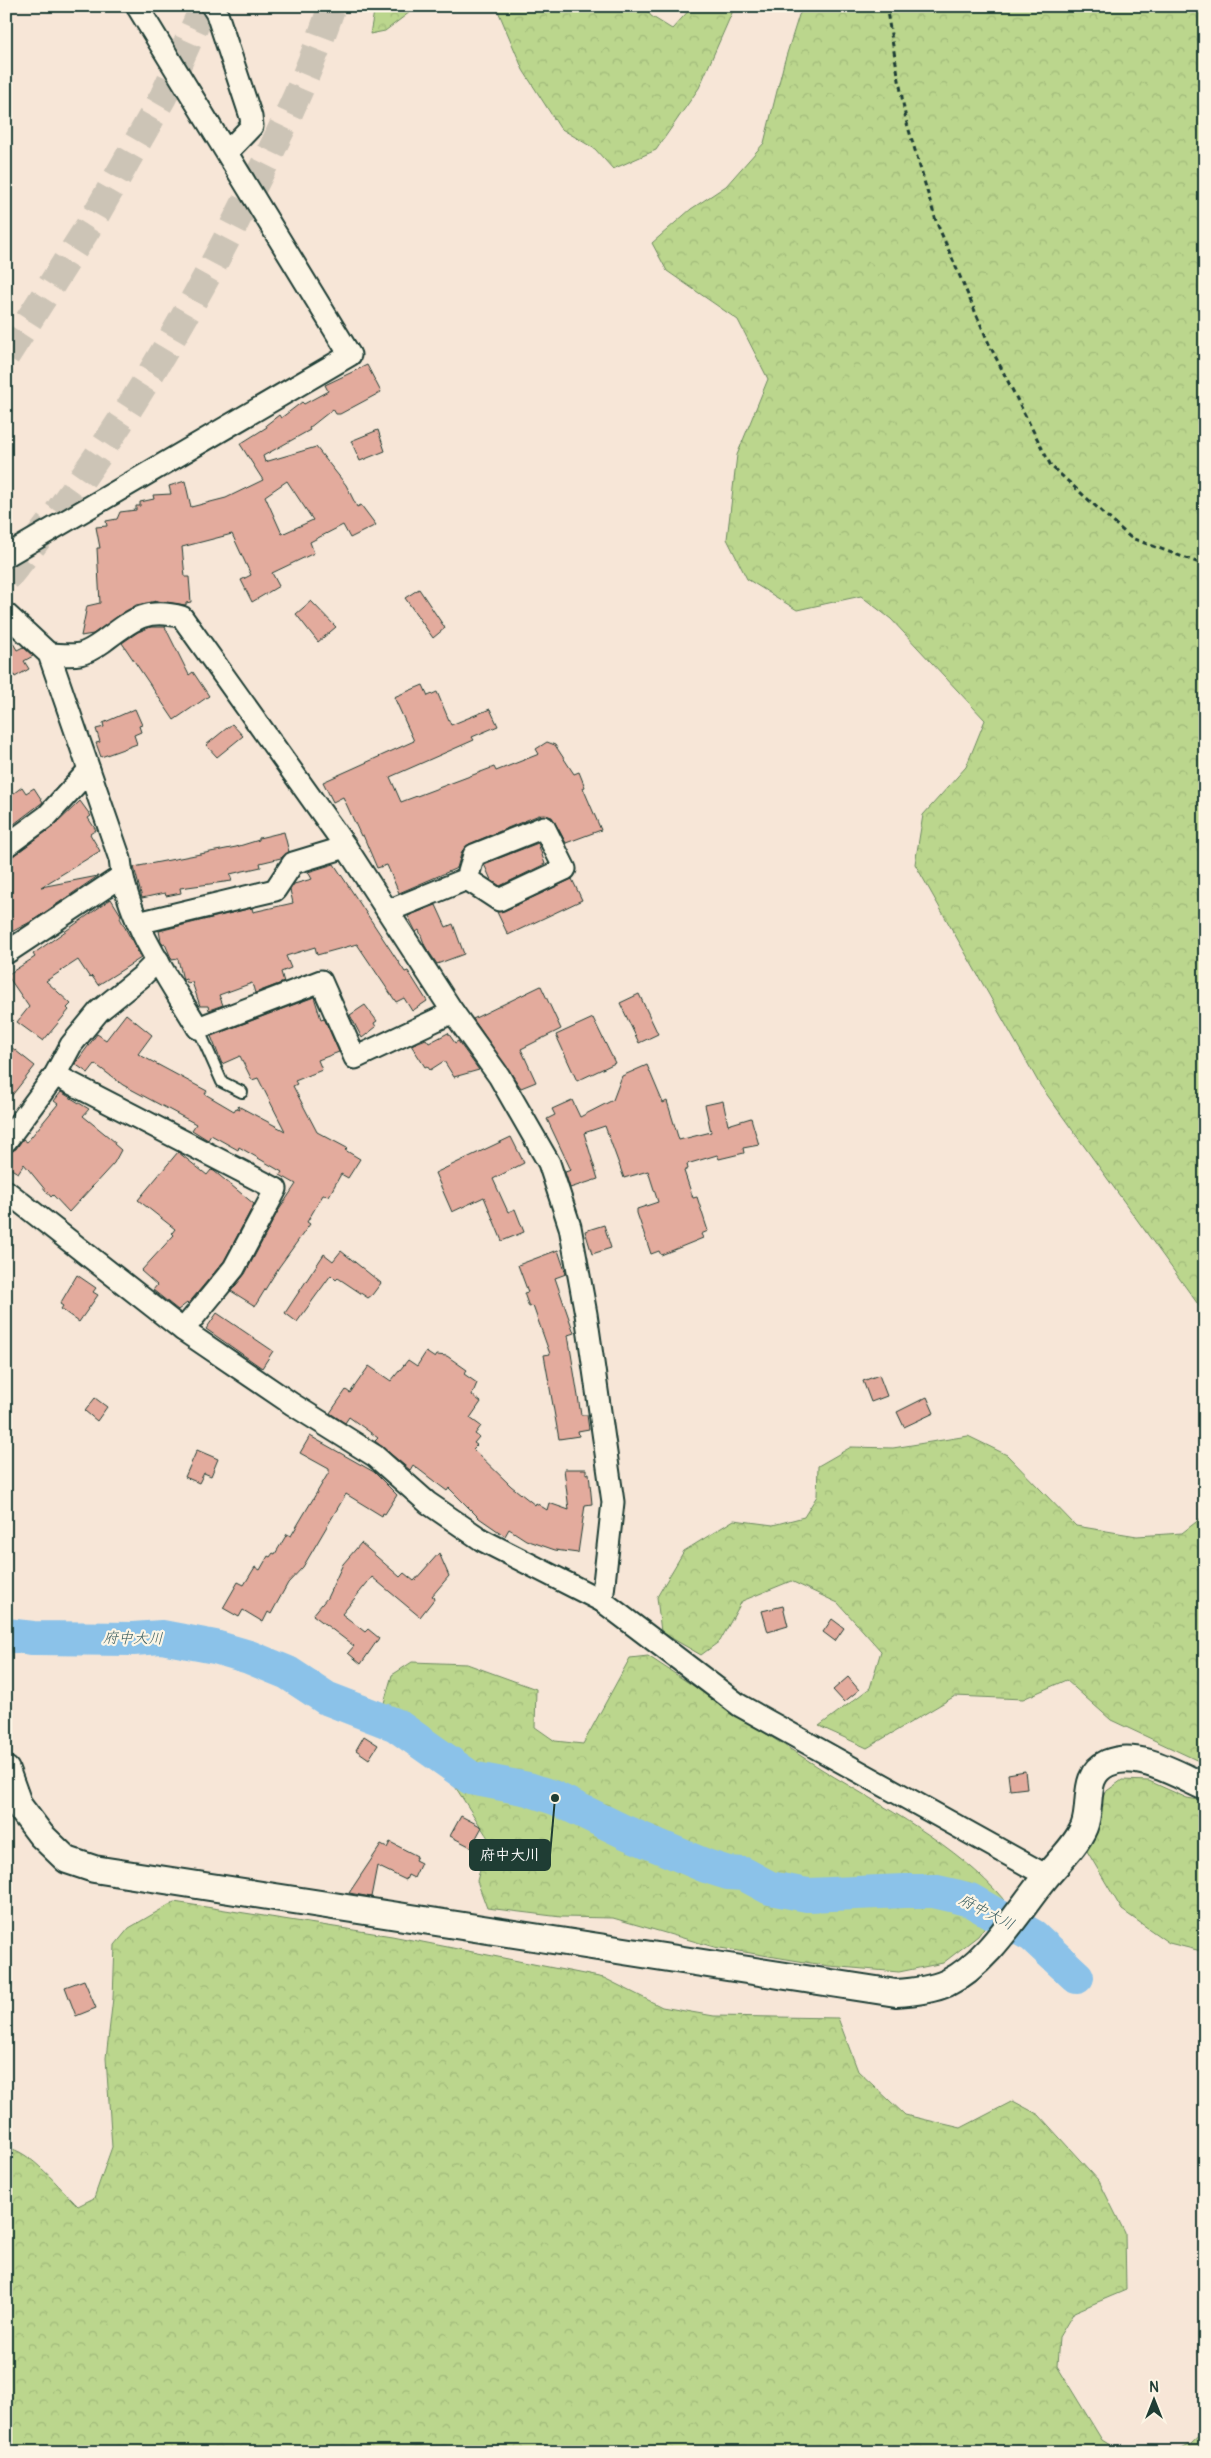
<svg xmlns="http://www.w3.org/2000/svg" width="1211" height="2458" viewBox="0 0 1211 2458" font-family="Pangolin,'Klee One',sans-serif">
	<defs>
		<pattern id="forest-crowns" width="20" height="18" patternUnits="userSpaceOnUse" patternTransform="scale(1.25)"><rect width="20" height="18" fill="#bbd68d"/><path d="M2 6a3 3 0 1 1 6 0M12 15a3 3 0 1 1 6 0" fill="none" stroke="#a0b97a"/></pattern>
	</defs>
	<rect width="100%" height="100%" fill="#f7e6d7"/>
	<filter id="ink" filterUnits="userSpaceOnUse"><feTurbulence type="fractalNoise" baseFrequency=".02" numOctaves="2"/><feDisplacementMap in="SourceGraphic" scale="10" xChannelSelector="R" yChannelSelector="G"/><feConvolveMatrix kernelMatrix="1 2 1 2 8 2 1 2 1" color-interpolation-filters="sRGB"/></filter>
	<g filter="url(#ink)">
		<g fill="url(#forest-crowns)" stroke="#6d8a60">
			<polygon points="375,6 418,6 385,31 370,34"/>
			<polygon points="496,6 644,6 651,16 672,29 693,6 735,6 699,88 656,150 613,169 595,149 560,128 523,70"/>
			<polygon points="805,6 1205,6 1205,1314 1040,1085 915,864 923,815 966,767 985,720 891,619 861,596 797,610 747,579 727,539 737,455 768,379 738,320 667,271 652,243 691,209 726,186 764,143 784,63 799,15"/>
			<polygon points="968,1436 1007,1455 1076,1526 1137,1536 1182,1533 1205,1515 1205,1764 1111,1720 1066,1680 1023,1699 955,1696 867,1748 819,1726 870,1688 881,1651 838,1603 791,1581 742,1601 720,1641 701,1655 661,1632 657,1597 684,1551 734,1520 773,1525 804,1517 817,1496 818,1466 851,1447 893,1448"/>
			<path d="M648,1656C706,1694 764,1733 823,1770C883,1807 958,1845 1004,1900L978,1936L943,1963L899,1972L829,1966L714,1947L613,1918L561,1917L487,1908L477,1881L488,1838L456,1788L417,1752L382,1710L392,1675L412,1662L467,1664L536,1689L535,1727L555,1741L583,1744L630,1658Z"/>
			<polygon points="1122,1780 1149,1781 1187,1798 1205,1801 1205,1952 1169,1943 1122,1910 1087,1851 1098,1821 1104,1793"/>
			<path d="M174,1902L392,1936L604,1978L662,2007L714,2016L838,2018L858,2071L905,2115L961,2128L1013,2101L1039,2115L1099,2181L1125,2233L1126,2290L1074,2312L1059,2337L1057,2366L1102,2440L1121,2452H6V2148C30,2149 61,2190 78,2206L94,2198L112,2147L106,2058L113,1998L115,1945L129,1928Z"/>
			<polygon points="1205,2431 1205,2452 1176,2452 1191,2444"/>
		</g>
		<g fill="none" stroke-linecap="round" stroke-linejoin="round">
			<polyline stroke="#8bc2e9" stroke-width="34" points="6,1635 33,1638 133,1639 162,1637 215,1647 249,1657 288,1673 326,1698 396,1725 471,1778 528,1789 555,1798 625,1832 706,1866 728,1873 744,1874 770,1888 807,1895 905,1891 933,1891 955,1896 970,1900 1033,1936 1077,1977"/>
		</g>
		<g fill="#e3ab9d" stroke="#1f3d34" fill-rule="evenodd">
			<path d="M367,365L381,392L340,414H336L333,409L309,428L310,430L263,456L265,462L316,447L346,485L357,507L361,505L376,525L350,538L343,525L310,542L314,553L272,573L279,586L252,602L241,580L251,575L232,534L182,547L185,577H189L191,602L186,603V605L157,601L136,605L93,634L81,636L87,606L100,603L97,548H100L96,527L107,526L106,521L117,519L120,512L136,510V506H140V502L154,499L153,495L171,494L169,486L185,481L191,507L226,498L263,480L240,444L267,427L266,425L279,415L281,418L302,402L304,404L328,391L325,385ZM287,481L313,520L282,534L265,496Z"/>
			<polygon points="378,430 385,451 360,461 351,441"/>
			<polygon points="419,589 445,628 433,638 405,598"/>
			<polygon points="311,601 336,627 318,642 296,614"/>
			<polygon points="151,627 165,627 189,675 193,672 209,696 174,720 122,643 138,632"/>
			<polygon points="6,631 17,650 23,647 33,656 24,661 29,669 15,677 11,669 6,671"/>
			<polygon points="423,685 428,696 437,692 451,725 490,709 498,726 472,737 474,740 390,777 401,802 494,767 496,771 539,754 536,749 547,742 555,745 574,774 579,772 585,787 583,788 601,830 566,843 552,817 539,815 469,844 462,851 457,868 399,893 387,865 377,868 363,835 361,836 343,797 333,802 323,782 414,741 394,697"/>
			<polygon points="135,709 142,725 139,726 141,732 134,735 137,744 101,757 96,743 100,742 96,729 104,727 103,723"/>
			<polygon points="232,724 243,736 217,757 206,745"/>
			<polygon points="22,787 26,793 34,788 43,802 6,830 6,799"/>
			<polygon points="80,801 91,816 88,818 96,830 90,834 100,851 41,887 98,876 32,921 6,935 6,858 13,856 54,826"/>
			<polygon points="284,832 289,852 281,858 260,863 261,867 230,874 232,881 180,888 181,893 166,896 165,893 142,898 134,867 236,847 259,840 259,838"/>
			<polygon points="538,843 545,864 500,886 491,880 484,864"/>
			<polygon points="334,864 405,972 408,971 427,1001 412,1011 404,998 396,1002 357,944 317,955 315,947 286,956 291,968 281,972 284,982 255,993 252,983 219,995 223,1005 209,1010 208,1006 200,1006 192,982 187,983 186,979 183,980 178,959 172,960 165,944 163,945 161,941 159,931 252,908 253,912 293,903 290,890 294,884 312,879 308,872"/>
			<polygon points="572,879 582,900 508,935 497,912 504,911"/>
			<polygon points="111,899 121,915 120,918 141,958 98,985 92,976 90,978 78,960 46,981 71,1004 67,1008 69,1010 43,1041 17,1022 29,1007 7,975 35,957 33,954"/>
			<polygon points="436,905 446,927 453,924 464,954 437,964 425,946 419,930 416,932 408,916"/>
			<polygon points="541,986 561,1029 521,1049 536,1082 521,1088 473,1019"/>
			<polygon points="639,994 658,1034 639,1043 620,1003"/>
			<polygon points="314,997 321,1019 324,1018 339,1052 318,1060 322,1070 295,1081 297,1084 293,1086 317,1132 347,1148 345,1150 360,1159 348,1178 341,1174 329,1196 323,1195 307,1222 310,1224 279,1267 255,1306 231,1291 245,1274 277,1213 296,1184 280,1175 282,1172 239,1147 238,1150 211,1135 208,1140 192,1130 196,1124 123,1085 95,1064 88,1073 75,1064 97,1034 106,1040 126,1014 152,1035 138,1054 207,1091 205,1094 234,1111 236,1108 240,1110 238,1106 285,1131 258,1078 252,1080 240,1056 222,1064 211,1036"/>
			<polygon points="365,1005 377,1021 374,1023 376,1027 362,1038 350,1015"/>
			<polygon points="593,1018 615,1063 577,1081 556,1035"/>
			<polygon points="448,1033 455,1043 458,1041 479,1070 454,1077 444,1061 430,1070 427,1066 425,1067 411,1045 426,1039 429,1043"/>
			<polygon points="6,1043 35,1066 6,1103"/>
			<polygon points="647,1065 663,1103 667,1101 679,1140 711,1132 705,1105 723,1101 728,1125 751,1118 759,1145 743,1148 744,1153 719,1159 717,1155 687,1164 688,1169 684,1171 693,1198 697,1197 708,1231 701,1234 703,1238 661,1255 659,1251 651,1254 637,1213 637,1209 658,1202 648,1171 624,1178 605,1126 584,1133 598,1179 570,1188 565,1172 571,1170 547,1119 555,1115 552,1109 572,1100 580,1117 613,1100 622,1076"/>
			<polygon points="61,1092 89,1109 83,1116 115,1142 114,1144 121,1150 114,1163 69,1212 53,1195 51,1197 24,1164 18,1173 6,1166 7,1153 16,1149 23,1139 27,1142 58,1104 54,1101"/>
			<polygon points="511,1137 524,1163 493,1179 508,1212 515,1209 524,1232 502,1241 484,1197 452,1212 435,1173"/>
			<polygon points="178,1152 207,1175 211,1170 214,1171 254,1204 224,1261 188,1304 187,1303 178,1310 153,1290 157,1285 141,1271 174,1235 172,1233 175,1229 138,1200"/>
			<polygon points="604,1225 611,1248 592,1254 585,1231"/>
			<polygon points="558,1250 566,1274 555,1278 574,1333 568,1335 581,1415 587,1415 589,1429 578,1431 579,1436 559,1439 544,1355 550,1354 533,1306 529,1307 524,1293 528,1292 518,1265"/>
			<polygon points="341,1251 381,1283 372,1295 368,1298 338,1278 336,1280 331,1275 297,1322 285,1313 324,1254 333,1261"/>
			<polygon points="77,1275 96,1288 93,1292 98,1295 79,1322 61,1309 63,1306 60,1304"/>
			<polygon points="217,1313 273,1351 262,1368 206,1329"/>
			<polygon points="426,1352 435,1358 437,1355 447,1356 467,1370 464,1374 477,1383 472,1395 481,1402 470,1418 481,1426 475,1434 479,1437 474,1443 477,1445 473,1449 511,1486 535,1505 536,1503 547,1510 549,1503 569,1510 564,1469 586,1469 586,1474 589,1473 592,1504 585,1505 578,1553 555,1550 526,1540 509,1529 505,1536 479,1518 449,1488 447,1491 413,1465 410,1470 375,1441 378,1438 349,1417 345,1423 330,1413 346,1390 350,1393 369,1366 391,1381 408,1360 417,1366"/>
			<polygon points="879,1375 887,1396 871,1402 863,1381"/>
			<polygon points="927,1397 934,1413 904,1427 897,1412"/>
			<polygon points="95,1398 107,1407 97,1421 85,1411"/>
			<polygon points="310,1436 374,1472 397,1495 385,1514 383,1513 382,1516 346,1494 303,1567 288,1583 271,1614 268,1612 263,1622 243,1610 239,1617 223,1608 238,1582 244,1585 255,1567 260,1570 268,1556 270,1557 273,1553 275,1554 287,1534 291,1536 329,1472 329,1469 300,1453"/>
			<polygon points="197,1450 218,1459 211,1476 204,1473 199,1483 185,1477"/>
			<polygon points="361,1543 400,1577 404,1573 414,1581 439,1553 449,1576 432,1596 435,1598 420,1617 372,1577 342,1614 365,1632 368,1629 379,1638 361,1664 348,1653 354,1646 313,1615 327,1598 343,1564"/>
			<polygon points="783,1606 788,1626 768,1632 762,1611"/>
			<polygon points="832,1619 844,1628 835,1641 823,1632"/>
			<polygon points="848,1677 859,1690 844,1702 833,1690"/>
			<polygon points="364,1736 378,1745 369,1759 356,1750"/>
			<polygon points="1025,1771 1027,1788 1010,1790 1008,1774"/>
			<polygon points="461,1816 482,1827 471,1847 450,1836"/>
			<polygon points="390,1842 417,1856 415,1860 421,1863 414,1878 408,1875 406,1880 377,1866 371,1897 349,1893 381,1845 387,1848"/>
			<polygon points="84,1980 96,2008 76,2016 65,1987"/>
		</g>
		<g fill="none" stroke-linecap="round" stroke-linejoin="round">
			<g stroke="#ccc4b6" stroke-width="28" stroke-dasharray="28 14" stroke-linecap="butt">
				<polyline points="6,356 94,218 163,97 204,6"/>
				<path d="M6,579C98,466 174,343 240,213C274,146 308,78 332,6"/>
			</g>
			<g stroke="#1f3d34" stroke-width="14">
				<polyline id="service" points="198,1028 222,1082 242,1092"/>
			</g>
			<g stroke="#1f3d34" stroke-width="25">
				<g id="minor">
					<polyline points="212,6 217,14 251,117 252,126 227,152"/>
					<polyline points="6,556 350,355 137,6"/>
					<path d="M6,614L49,654L120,859C126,920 167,976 198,1028L321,981L355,1058L453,1012"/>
					<path d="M49,654C58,654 70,656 80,654C89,652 97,646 104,641C132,620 146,607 182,617L346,847L453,1012L499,1076L549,1163L570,1227L586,1314L613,1502L602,1601"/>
					<polyline points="6,846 47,816 89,770"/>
					<polyline points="388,911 467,879 474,855 544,827 565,869 499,900 467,879"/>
					<polyline points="138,923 275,890 293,863 346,847"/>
					<polyline points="6,953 122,876"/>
					<polyline points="55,1075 276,1189 234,1268 183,1330"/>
					<polyline points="6,1141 55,1075 71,1045 99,1011 141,977 158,960"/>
					<polyline points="6,1191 183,1330 292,1404 375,1456 428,1503 482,1540 602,1601 739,1705 1047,1876"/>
				</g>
			</g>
			<g stroke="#1f3d34" stroke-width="30">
				<path id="tertiary" d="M6,1770L19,1806L41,1835L67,1860L94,1869L896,1993C913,1992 931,1990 947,1983C987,1964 1018,1911 1045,1878C1058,1862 1076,1846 1084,1827C1093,1805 1081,1775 1108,1763C1138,1750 1178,1775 1205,1787"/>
			</g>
			<polyline stroke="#1f3d34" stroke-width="3" stroke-dasharray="5 4" stroke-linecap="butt" points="886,6 906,120 936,221 990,346 1051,466 1131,538 1205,565"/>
			<use href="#service" stroke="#fcf5e5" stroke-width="10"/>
			<use href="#minor" stroke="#fcf5e5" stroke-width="21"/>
			<use href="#tertiary" stroke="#fcf5e5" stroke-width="26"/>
		</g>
	</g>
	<g text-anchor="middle" stroke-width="4.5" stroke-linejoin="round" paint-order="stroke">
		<g font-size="15" font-style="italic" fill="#3a5e61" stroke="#fcf5e5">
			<text transform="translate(133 1638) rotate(1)" y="5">府中大川</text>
			<text transform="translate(987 1912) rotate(27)" y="5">府中大川</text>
		</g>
	</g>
	<path fill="none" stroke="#1f3d34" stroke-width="2" d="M555 1798L550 1855"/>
	<circle fill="#1f3d34" stroke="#fcf5e5" stroke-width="2" cx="555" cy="1798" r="5"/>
	<rect fill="#1f3d34" stroke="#1f3d34" stroke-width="2" x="470" y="1840" width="80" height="30" rx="5"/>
	<g font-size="15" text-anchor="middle" font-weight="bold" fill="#fff">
		<text x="510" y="1860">府中大川</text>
	</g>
	<rect width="1211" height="2458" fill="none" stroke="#fcf5e5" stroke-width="25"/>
	<rect x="12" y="12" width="1186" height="2433" fill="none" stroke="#1f3d34" stroke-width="2" filter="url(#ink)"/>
	<g transform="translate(1154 2400)" stroke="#fcf5e5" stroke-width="4" paint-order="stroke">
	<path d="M0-4L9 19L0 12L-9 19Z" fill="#1f3d34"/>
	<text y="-8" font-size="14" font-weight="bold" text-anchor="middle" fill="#1f3d34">N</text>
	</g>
</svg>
